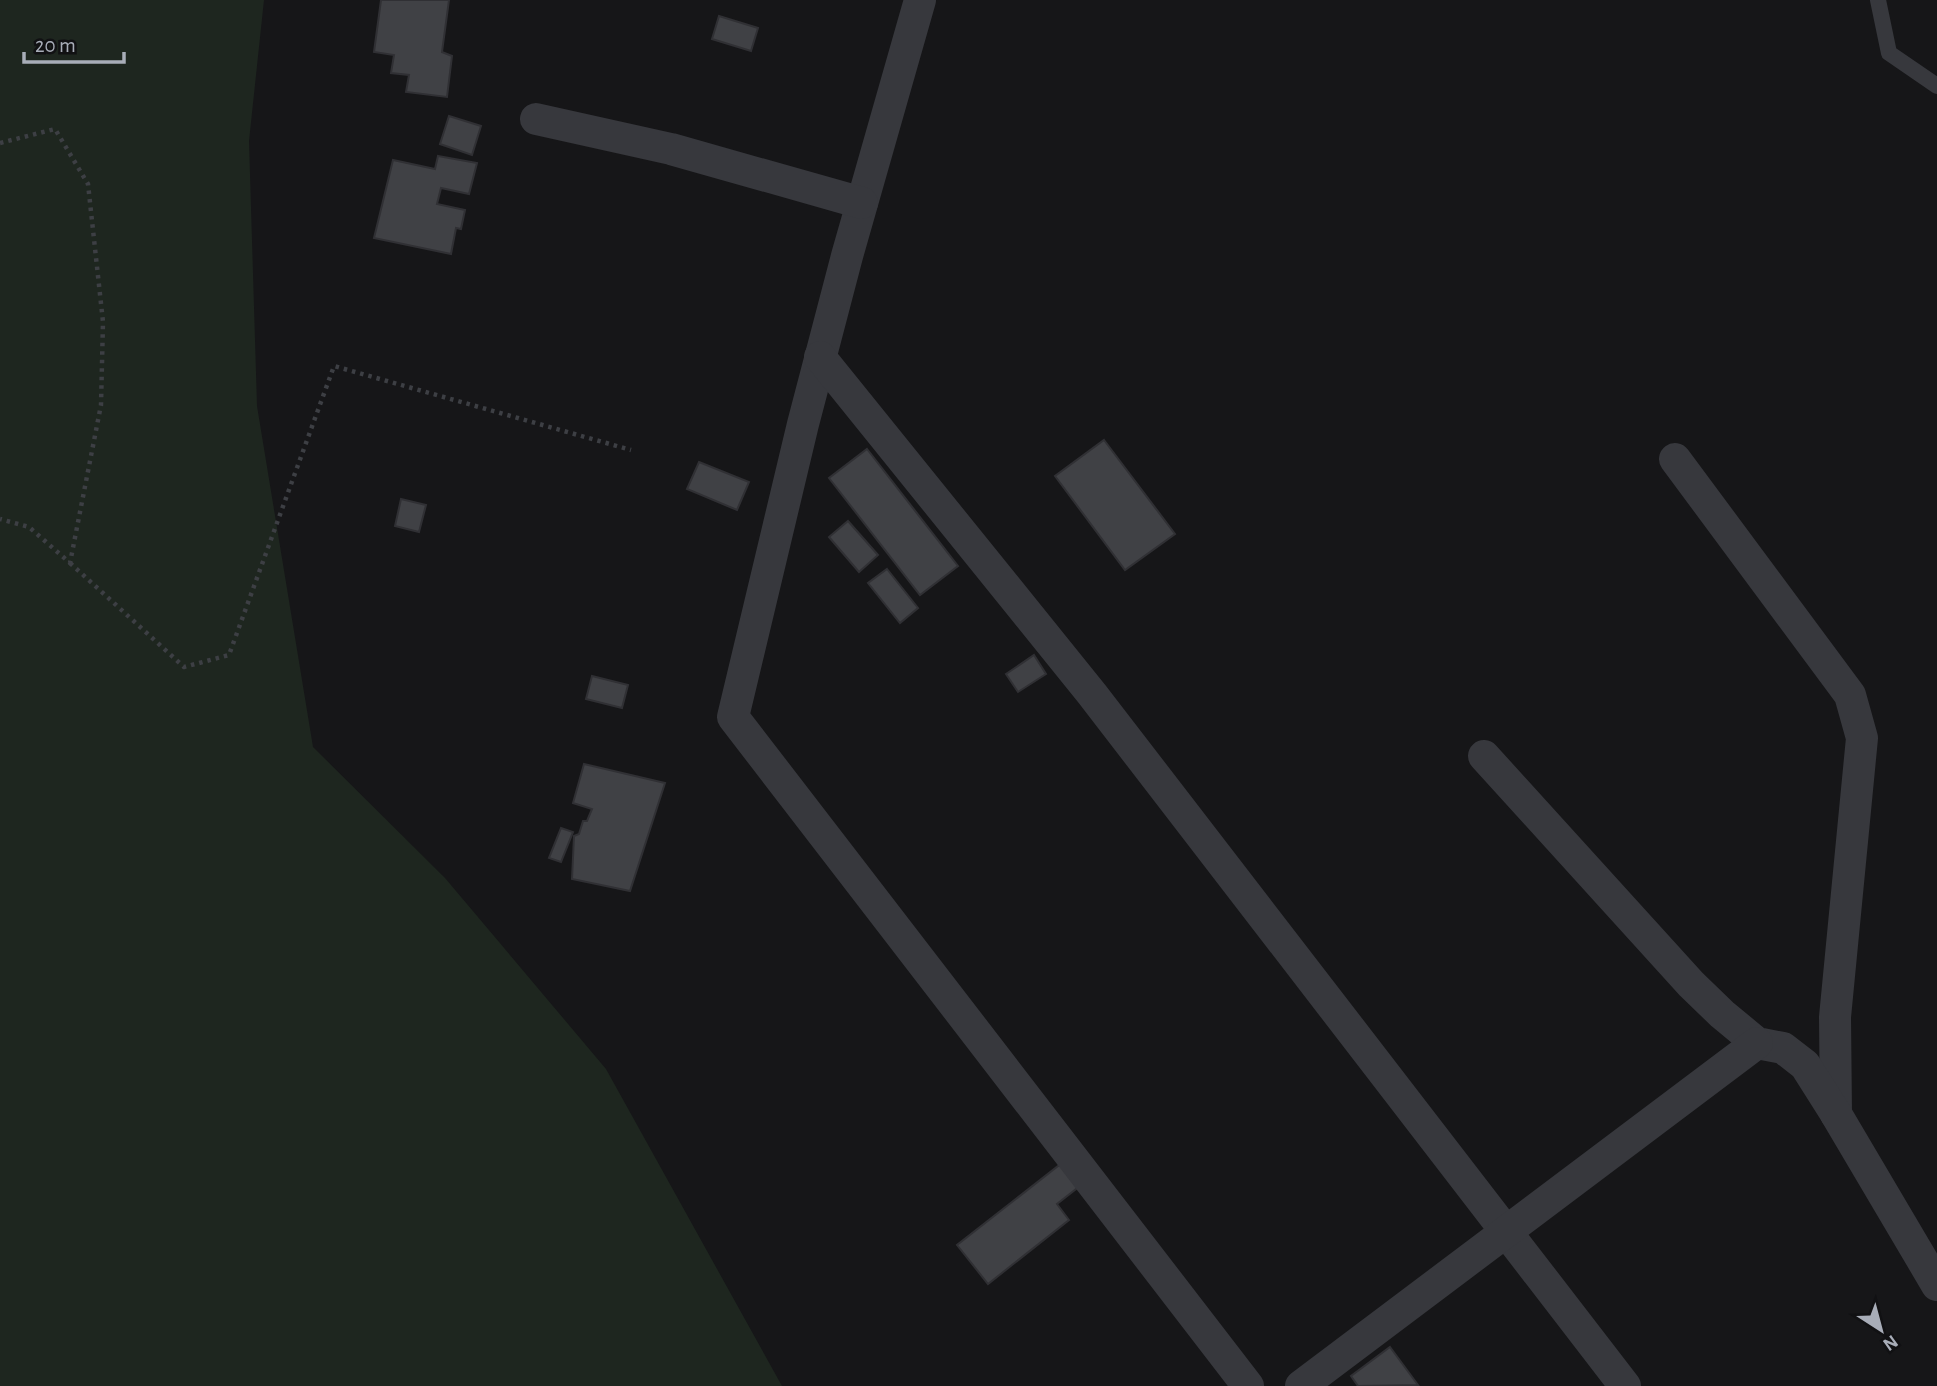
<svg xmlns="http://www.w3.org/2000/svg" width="1937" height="1386" viewBox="0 0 1937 1386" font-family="'Alegreya Sans',sans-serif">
	<rect width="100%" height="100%" fill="#161618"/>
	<polygon fill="#1e261f" points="0,0 264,0 249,141 257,406 313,747 445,878 606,1069 782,1386 0,1386"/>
	<g fill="#404145" stroke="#303034" stroke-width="2">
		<polygon points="381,0 449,0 442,52 452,56 447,97 406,92 409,75 391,73 394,55 374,52"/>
		<polygon points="719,16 758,28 751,51 712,39"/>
		<polygon points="449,116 481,126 472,155 440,144"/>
		<polygon points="438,156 477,163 469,194 441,188 437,204 465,210 461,229 456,228 451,254 374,238 393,160 435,169"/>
		<polygon points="1104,440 1175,534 1125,570 1055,476"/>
		<polygon points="867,449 958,566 920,595 829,478"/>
		<polygon points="699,462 749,482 737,510 687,489"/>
		<polygon points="401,499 426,505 419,532 395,526"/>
		<polygon points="848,521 878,555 859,572 829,537"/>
		<polygon points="887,569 918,608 900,623 868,583"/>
		<polygon points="1034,655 1046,674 1018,692 1006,674"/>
		<polygon points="592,676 628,685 622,708 586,699"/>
		<polygon points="584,764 665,783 630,891 572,879 574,836 579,834 583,821 587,821 592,809 573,803"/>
		<polygon points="561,828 573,832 561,862 549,858"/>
		<polygon points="1067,1159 1085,1182 1057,1204 1069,1220 988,1284 957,1245"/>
		<polygon points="1390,1347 1418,1385 1358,1386 1351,1376"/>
	</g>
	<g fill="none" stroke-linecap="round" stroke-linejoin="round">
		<g stroke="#3d3f44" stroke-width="4.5" stroke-dasharray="3.5 5" stroke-linecap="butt">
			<polyline points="0,143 55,129 88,184 103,322 101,405 70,563 29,527 0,519"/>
			<polyline points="70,563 184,667 229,655 334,366 631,450"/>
		</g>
		<polyline stroke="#37383d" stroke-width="16" points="1878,0 1889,53 1937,86"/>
		<g stroke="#37383d" stroke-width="32">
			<polyline points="920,0 847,256 803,424 733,717 1248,1386"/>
			<polyline points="536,119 671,149 862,203"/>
			<polyline points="820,357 1092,694 1625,1386"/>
			<polyline points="1675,459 1850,695 1862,738 1835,1017 1836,1114"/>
			<polyline points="1484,756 1691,984 1722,1014 1757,1043 1783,1048 1805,1065 1836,1114 1937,1285"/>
			<polyline points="1301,1386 1757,1043"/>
		</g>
	</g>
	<g transform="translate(1881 1330) rotate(144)" stroke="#111113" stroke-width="5" paint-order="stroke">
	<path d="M0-5L12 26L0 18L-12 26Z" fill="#a8adb8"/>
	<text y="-10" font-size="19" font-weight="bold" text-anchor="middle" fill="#a8adb8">N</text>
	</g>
	<path d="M24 52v10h100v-10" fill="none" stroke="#a8adb8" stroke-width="3.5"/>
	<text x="35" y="52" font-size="21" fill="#a8adb8" stroke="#111113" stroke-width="5" paint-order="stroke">20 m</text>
</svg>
